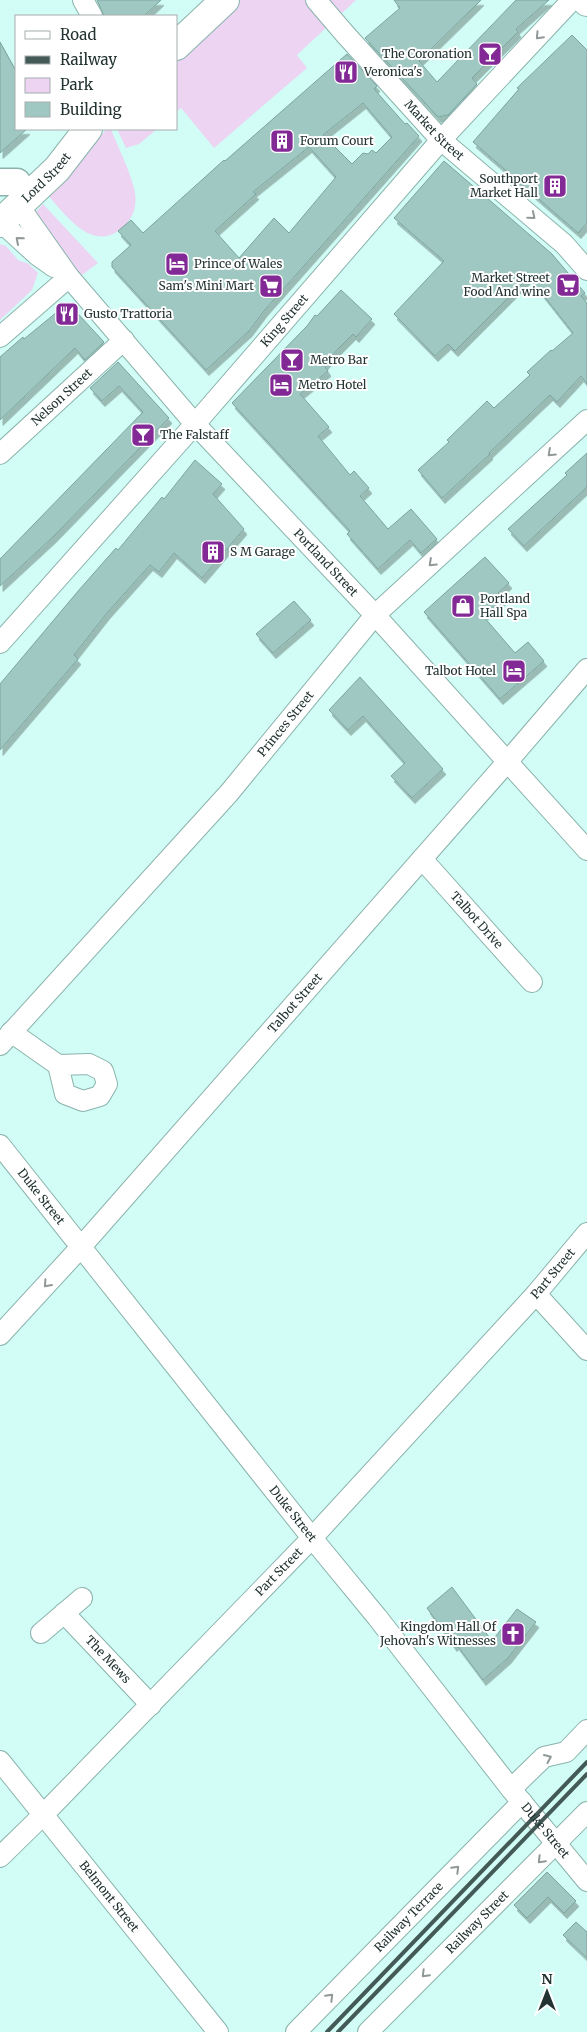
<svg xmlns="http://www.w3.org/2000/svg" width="587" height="2032" viewBox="0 0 587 2032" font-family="Merriweather,serif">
	<defs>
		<filter id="shadow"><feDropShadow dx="3" dy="5.5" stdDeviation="0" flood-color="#0004"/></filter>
	</defs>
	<rect width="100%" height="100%" fill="#d2fdf6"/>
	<g fill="#ecd4f2">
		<polygon points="237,0 356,0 297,55 307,68 214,148 181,108 176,112 176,57"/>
		<path d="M107,129H111C118,147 132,175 135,193C137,207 133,218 123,227C92,256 64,212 44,191Z"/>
		<polygon points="117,129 157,129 139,144 126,148"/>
		<polygon points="43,204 98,263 82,275 67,265 32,216"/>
		<polygon points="0,244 6,246 18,260 29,264 38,273 32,290 0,320"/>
	</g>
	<g fill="#9ec8c1" stroke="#7ba49d" fill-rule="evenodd" filter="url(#shadow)">
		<polygon points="97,0 161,0 144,16 104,16"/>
		<polygon points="394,0 481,0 419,61 437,82 516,0 549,0 516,29 518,32 472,78 477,84 448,115 438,117 365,38 400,8"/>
		<polygon points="572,35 587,50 587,223 578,233 473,142 519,89 517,88"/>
		<polygon points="0,42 16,71 16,129 27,129 0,153"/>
		<path d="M347,54L377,86L374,89L405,124L407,123L419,136L264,311L249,331L206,370L112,267V262L131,245L118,231L131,220L143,233L224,160L225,161ZM363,103L392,137L376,153L372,150L368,154L363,153L352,164L323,135ZM309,147L336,177L289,233L274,218L239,258L215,231L256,194L253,192Z"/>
		<polygon points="444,161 552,254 585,293 581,296 587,303 587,384 581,376 557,402 550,395 489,453 490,454 442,498 418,470 449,442 447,440 487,401 494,408 530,375 527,372 551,350 552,351 573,333 529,277 455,351 448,344 435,356 394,314 444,261 394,218"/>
		<polygon points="341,290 372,319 356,337 353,334 338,349 324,365 328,371 300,394 329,427 318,436 350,475 354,471 369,488 360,496 388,529 411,509 437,539 421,553 410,540 378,569 347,534 350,531 232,403 307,326 315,315 317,316"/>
		<polygon points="68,303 104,342 85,360 75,348 0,420 0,357 23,337 24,339"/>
		<polygon points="118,362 169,418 53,537 0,586 0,559 143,412 119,386 102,401 90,388"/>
		<polygon points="587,453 587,487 524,546 508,529 567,475 565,473"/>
		<polygon points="195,460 222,484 213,494 244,529 202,578 174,553 159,572 150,565 107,613 74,655 78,659 0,750 0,684 79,590 116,548 118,550 162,497 164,499"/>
		<polygon points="485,557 509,583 498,593 503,599 483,616 515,653 528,642 544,661 500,699 424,612"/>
		<polygon points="294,601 311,620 273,653 256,634"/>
		<polygon points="360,677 443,769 412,798 391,776 405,763 363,716 348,730 329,710"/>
		<polygon points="452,1587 492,1641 517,1609 536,1622 508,1658 483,1680 456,1644 454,1646 427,1608"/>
		<polygon points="547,1872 576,1901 564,1913 548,1897 527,1918 514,1905"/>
		<polygon points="576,1922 587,1932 587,1958 563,1935"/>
	</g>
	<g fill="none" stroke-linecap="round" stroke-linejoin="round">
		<g stroke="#8ab3ac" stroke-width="22">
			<g id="minor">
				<polyline points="83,0 92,16"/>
				<path id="s1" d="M316,0L345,34L441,140L564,244L587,270"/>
				<path id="s2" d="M19,206L69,277L195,424L375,615L587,850"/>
				<polyline points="1,222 37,255 54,267"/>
				<polyline points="0,337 69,277"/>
				<path id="s3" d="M0,454L124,340"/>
				<path id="s4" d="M0,643L195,424L441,140L572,0"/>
				<path id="s5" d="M422,859L532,982"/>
				<polyline points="11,1032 58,1065 89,1064 103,1071 107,1084 100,1096 83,1101 65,1094 58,1065"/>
				<path id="s6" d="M0,1045L229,793L375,615L587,420"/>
				<path id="s7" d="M0,1145L312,1538L377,1617L511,1789L587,1881"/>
				<polyline points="536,1294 587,1350"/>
				<path id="s8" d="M0,1335L80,1248L508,761L587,669"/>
				<path id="s9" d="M64,1613L151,1705"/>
				<polyline points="41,1633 82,1598"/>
				<path id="s10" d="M0,1761L218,2032"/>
				<polyline points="511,1789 544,1757 566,1752 587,1730"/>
				<path id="s11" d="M0,1857L43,1815L312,1538L536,1294L587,1233"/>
				<path id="s12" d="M296,2032L522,1802"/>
				<path id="s13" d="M368,2032L587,1812"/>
			</g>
		</g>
		<g stroke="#8ab3ac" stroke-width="29">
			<polyline id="major" points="0,182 17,182"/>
		</g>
		<g stroke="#8ab3ac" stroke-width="30">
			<g id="highway">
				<polyline points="585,0 587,2"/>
				<polyline points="176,46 225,0"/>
				<path id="s14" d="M0,223L57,169L88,129"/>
			</g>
		</g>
		<use href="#minor" stroke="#fff" stroke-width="20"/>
		<use href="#major" stroke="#fff" stroke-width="26"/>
		<use href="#highway" stroke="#fff" stroke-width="28"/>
		<g stroke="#445a57" stroke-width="4">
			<polyline points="327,2032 587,1762"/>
			<polyline points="338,2032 587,1774"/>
		</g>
	</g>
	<defs><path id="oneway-chevron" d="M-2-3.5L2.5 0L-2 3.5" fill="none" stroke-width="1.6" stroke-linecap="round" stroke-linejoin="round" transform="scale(1.25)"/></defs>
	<g stroke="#909998">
		<use href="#oneway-chevron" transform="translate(539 36) rotate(133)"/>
		<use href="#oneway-chevron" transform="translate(532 216) rotate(40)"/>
		<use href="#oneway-chevron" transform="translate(19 240) rotate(-139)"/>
		<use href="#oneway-chevron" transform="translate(551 453) rotate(137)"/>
		<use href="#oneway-chevron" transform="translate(432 563) rotate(137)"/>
		<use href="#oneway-chevron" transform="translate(47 1284) rotate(132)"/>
		<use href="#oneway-chevron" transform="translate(548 1758) rotate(-24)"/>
		<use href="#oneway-chevron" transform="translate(541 1860) rotate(135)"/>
		<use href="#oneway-chevron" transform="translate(456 1869) rotate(-45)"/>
		<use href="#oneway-chevron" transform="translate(425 1974) rotate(135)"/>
		<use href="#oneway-chevron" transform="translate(330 1997) rotate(-45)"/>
	</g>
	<defs>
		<g id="bar-square" transform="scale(1.25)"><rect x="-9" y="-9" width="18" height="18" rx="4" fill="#822996" stroke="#fff"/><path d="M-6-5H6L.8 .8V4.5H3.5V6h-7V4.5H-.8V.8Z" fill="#fff"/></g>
		<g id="restaurant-square" transform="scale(1.25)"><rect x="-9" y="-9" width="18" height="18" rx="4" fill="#822996" stroke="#fff"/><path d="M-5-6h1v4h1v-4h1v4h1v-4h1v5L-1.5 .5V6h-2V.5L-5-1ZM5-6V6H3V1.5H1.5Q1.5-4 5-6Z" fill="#fff"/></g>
		<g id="building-square" transform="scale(1.25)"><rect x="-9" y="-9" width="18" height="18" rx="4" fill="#822996" stroke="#fff"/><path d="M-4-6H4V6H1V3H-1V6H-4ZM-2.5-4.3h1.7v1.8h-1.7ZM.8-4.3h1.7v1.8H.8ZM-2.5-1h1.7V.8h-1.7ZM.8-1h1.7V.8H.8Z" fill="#fff"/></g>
		<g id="hotel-square" transform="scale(1.25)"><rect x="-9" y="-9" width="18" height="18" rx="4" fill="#822996" stroke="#fff"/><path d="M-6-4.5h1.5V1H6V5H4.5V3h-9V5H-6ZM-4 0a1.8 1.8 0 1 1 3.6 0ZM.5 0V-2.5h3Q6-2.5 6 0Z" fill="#fff"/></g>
		<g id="supermarket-square" transform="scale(1.25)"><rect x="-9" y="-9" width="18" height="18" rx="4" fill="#822996" stroke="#fff"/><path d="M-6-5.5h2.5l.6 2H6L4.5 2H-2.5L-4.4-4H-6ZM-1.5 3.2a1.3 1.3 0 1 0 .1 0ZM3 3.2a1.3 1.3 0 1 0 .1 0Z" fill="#fff"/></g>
		<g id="shop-square" transform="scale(1.25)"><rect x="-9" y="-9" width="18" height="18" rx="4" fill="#822996" stroke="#fff"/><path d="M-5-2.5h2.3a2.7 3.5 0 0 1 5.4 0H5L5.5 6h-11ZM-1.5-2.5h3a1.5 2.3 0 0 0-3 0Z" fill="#fff"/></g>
		<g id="church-square" transform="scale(1.25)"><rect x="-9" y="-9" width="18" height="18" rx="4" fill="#822996" stroke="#fff"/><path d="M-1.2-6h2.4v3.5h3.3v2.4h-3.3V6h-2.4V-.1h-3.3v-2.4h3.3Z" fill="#fff"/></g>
	</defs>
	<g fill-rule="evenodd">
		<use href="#bar-square" x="490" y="54"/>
		<use href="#restaurant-square" x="346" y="72"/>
		<use href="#building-square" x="282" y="141"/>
		<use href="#building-square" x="555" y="186"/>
		<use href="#hotel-square" x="177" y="264"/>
		<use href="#supermarket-square" x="568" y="285"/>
		<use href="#supermarket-square" x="271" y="286"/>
		<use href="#restaurant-square" x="67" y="314"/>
		<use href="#bar-square" x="292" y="360"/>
		<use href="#hotel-square" x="281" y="385"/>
		<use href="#bar-square" x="143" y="435"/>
		<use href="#building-square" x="213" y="552"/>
		<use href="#shop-square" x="463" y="606"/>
		<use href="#hotel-square" x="514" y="671"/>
		<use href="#church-square" x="513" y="1634"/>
	</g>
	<g text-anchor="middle" stroke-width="4" stroke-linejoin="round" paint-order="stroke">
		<g font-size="12" fill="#223331" stroke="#fff" text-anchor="start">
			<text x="472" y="58" text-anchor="end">The Coronation</text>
			<text x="364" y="76">Veronica's</text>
			<text x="300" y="145">Forum Court</text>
			<text x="538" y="183" text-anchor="end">Southport<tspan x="538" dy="14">Market Hall</tspan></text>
			<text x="194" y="268">Prince of Wales</text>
			<text x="550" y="282" text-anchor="end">Market Street<tspan x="550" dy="14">Food And wine</tspan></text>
			<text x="254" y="290" text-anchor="end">Sam's Mini Mart</text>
			<text x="84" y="318">Gusto Trattoria</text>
			<text x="310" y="364">Metro Bar</text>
			<text x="298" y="389">Metro Hotel</text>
			<text x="160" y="439">The Falstaff</text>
			<text x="230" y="556">S M Garage</text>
			<text x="480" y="603">Portland<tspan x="480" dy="14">Hall Spa</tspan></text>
			<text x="496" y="675" text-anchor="end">Talbot Hotel</text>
			<text x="496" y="1631" text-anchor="end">Kingdom Hall Of<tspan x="496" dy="14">Jehovah's Witnesses</tspan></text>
		</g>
		<g font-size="12" fill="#223331" stroke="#fff">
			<text dy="4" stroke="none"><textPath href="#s1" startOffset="176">Market Street</textPath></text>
			<text dy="4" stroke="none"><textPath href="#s14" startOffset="65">Lord Street</textPath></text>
			<text dy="4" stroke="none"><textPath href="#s4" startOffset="430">King Street</textPath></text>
			<text dy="4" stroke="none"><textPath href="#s3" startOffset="84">Nelson Street</textPath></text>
			<text dy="4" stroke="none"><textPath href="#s2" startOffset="471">Portland Street</textPath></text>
			<text dy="4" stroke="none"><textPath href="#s6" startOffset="430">Princes Street</textPath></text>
			<text dy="4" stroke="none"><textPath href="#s5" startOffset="82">Talbot Drive</textPath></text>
			<text dy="4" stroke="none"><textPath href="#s8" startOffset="444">Talbot Street</textPath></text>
			<text dy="4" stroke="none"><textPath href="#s7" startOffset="66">Duke Street</textPath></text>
			<text dy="4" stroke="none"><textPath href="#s11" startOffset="804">Part Street</textPath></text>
			<text dy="4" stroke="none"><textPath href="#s7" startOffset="471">Duke Street</textPath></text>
			<text dy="4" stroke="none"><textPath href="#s11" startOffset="399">Part Street</textPath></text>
			<text dy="4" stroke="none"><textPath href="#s9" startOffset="64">The Mews</textPath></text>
			<text dy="4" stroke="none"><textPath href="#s7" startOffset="876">Duke Street</textPath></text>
			<text dy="4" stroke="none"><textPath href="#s10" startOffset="174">Belmont Street</textPath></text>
			<text dy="4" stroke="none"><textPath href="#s12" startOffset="161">Railway Terrace</textPath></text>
			<text dy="4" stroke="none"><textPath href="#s13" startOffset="155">Railway Street</textPath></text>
		</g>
	</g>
	<rect x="15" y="15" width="162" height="115" fill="#ffffff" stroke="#a7adad"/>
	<rect x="25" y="31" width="25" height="8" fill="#ffffff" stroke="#a7adad"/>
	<text x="60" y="40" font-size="15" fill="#223331">Road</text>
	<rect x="25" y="56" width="25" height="8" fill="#445a57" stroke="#a7adad"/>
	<text x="60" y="65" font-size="15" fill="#223331">Railway</text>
	<rect x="25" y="78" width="25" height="15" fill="#ecd4f2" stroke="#a7adad"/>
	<text x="60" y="90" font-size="15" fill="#223331">Park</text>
	<rect x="25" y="102" width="25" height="15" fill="#9ec8c1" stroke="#a7adad"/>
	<text x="60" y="115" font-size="15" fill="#223331">Building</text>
	<g transform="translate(547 1992)" stroke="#ffffff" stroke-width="4" paint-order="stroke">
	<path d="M0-4L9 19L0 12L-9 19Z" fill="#223331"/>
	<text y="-8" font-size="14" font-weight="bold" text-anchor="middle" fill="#223331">N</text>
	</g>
</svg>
